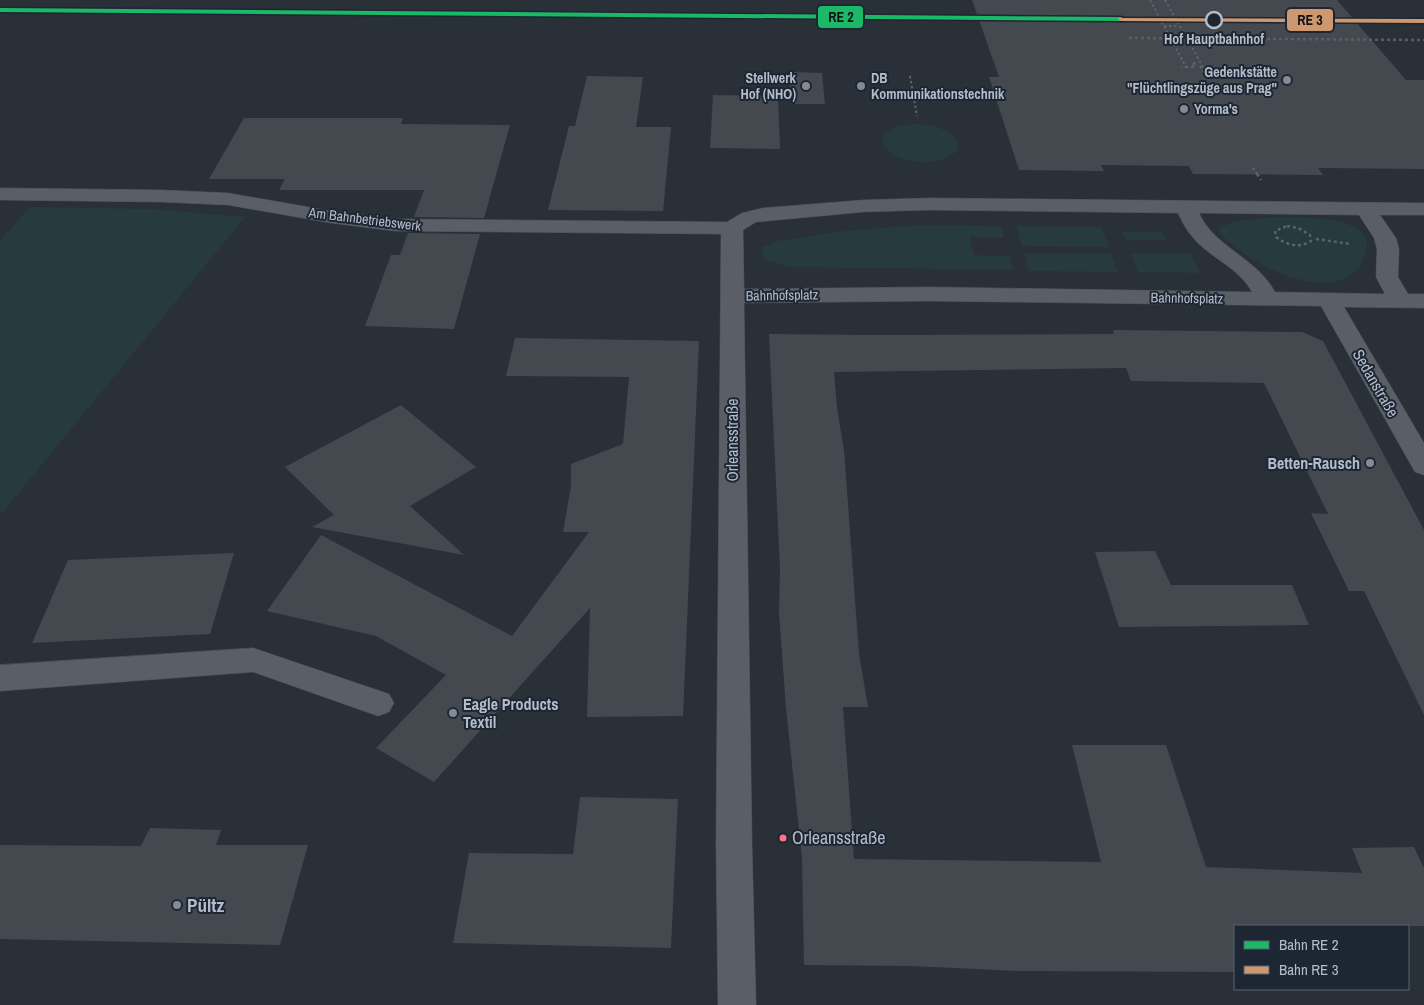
<svg xmlns="http://www.w3.org/2000/svg" width="1424" height="1005" viewBox="0 0 1424 1005" font-family="'Archivo Narrow',sans-serif">
	<rect width="100%" height="100%" fill="#2a3038"/>
	<g fill="#273a3e">
		<path d="M916,124C932,125 960,129 958,150C939,168 896,167 882,142C886,126 902,125 916,124Z"/>
		<polygon points="30,207 153,209 245,217 3,512 0,511 0,241"/>
		<path d="M1274,217C1297,218 1346,215 1363,233C1368,238 1367,248 1365,255C1345,315 1245,264 1219,232V228L1235,221Z"/>
		<polygon points="917,225 1001,226 1004,238 970,237 974,255 1010,256 1013,270 788,267 768,261 761,253 763,247 777,241 844,231"/>
		<polygon points="1016,226 1101,227 1109,247 1022,246"/>
		<polygon points="1122,232 1162,232 1166,240 1125,240"/>
		<polygon points="1024,253 1111,254 1118,272 1029,271"/>
		<polygon points="1131,254 1191,254 1200,273 1138,272"/>
	</g>
	<g fill="#444950">
		<polygon points="972,0 1337,0 1406,80 1424,80 1424,169 1318,168 1323,175 1193,174 1189,166 1101,165 1104,171 1019,170 989,77 999,77"/>
		<polygon points="789,72 822,73 825,104 791,104"/>
		<polygon points="587,76 643,77 636,127 671,127 663,211 548,210 569,126 575,126"/>
		<polygon points="713,95 778,96 780,149 710,148"/>
		<polygon points="244,118 403,118 401,124 510,125 484,218 414,217 424,190 279,190 285,179 209,179"/>
		<polygon points="408,233 480,234 454,329 365,326 391,255 400,255"/>
		<polygon points="1113,330 1302,332 1323,341 1424,530 1424,715 1364,591 1349,591 1311,513 1328,514 1264,383 1131,381 1126,368 834,372 837,408 844,450 859,654 868,707 843,707 854,859 1101,862 1072,745 1166,745 1206,867 1362,873 1352,848 1414,847 1424,868 1424,926 1235,926 1235,972 1020,971 911,966 804,965 802,858 786,708 779,613 780,568 769,334 873,335 1114,334"/>
		<polygon points="515,338 699,341 683,716 587,717 590,608 434,782 376,748 446,675 376,636 267,611 321,535 512,636 589,532 563,532 571,486 571,464 623,444 629,377 506,376"/>
		<polygon points="401,405 476,467 410,506 464,555 312,527 334,515 285,467"/>
		<polygon points="1155,551 1171,585 1292,585 1309,625 1119,627 1095,552"/>
		<polygon points="234,553 210,634 32,643 68,560"/>
		<polygon points="580,797 678,799 671,948 453,943 469,853 573,854"/>
		<polygon points="150,828 221,830 216,845 308,845 280,945 0,939 0,845 141,846"/>
	</g>
	<g fill="none" stroke-linecap="round" stroke-linejoin="round">
		<g stroke="#484c53" stroke-width="1">
			<g id="minor">
				<path d="M0,188L162,190L228,193L331,211L395,219L727,222L742,213L763,208L863,200L930,198L1424,203V215H1380L1396,238L1399,249L1398,277L1408,294H1424V308L1344,307L1424,443V475L1415,472L1321,306L929,301L744,303L752,843L756,1005H718L716,843L721,234L395,231L331,223L228,205L162,202L0,200ZM930,210L1178,213C1184,227 1193,240 1206,250C1222,263 1242,273 1252,292L929,287L744,289L743,230L756,222L863,212ZM1199,213L1359,215L1374,238L1377,249L1376,277L1385,294L1275,292C1256,257 1215,248 1199,213Z"/>
				<polygon points="253,648 389,694 394,703 389,712 378,716 253,672 0,691 0,665"/>
			</g>
		</g>
		<g stroke="#5d636a" stroke-width="2" stroke-dasharray="2.5 2.5" stroke-linecap="butt">
			<polyline points="1150,0 1186,67 1181,67"/>
			<polyline points="1165,0 1203,67 1209,68"/>
			<polyline points="1164,26 1179,26"/>
			<polyline points="1200,66 1207,78"/>
			<polyline points="1186,67 1195,67 1192,63 1198,63"/>
			<polyline points="910,76 917,116"/>
			<polyline points="1253,168 1258,175"/>
		</g>
		<g stroke="#5d636a" stroke-width="2.5" stroke-dasharray="3 3" stroke-linecap="butt">
			<polyline points="1257,174 1261,180"/>
			<path d="M1287,226L1298,228L1310,235L1311,241C1299,249 1287,245 1276,237L1275,231Z"/>
			<polyline points="1316,239 1351,244"/>
		</g>
		<use href="#minor" fill="#5a5e66" fill-rule="evenodd"/>
		<polyline stroke="#595d64" stroke-width="2.5" stroke-dasharray="3 3" stroke-linecap="butt" points="1129,38 1424,40"/>
		<g stroke="#1d2633" stroke-width="3">
			<polygon id="rail-1" points="0,8 1121,17 1124,19 1121,21 0,12"/>
		</g>
		<g stroke="#1d2633" stroke-width="3">
			<polygon id="rail-2" points="1119,18 1424,19 1424,23 1121,21 1118,19"/>
		</g>
		<use href="#rail-1" fill="#1ab867" fill-rule="evenodd"/>
		<use href="#rail-2" fill="#cd976f" fill-rule="evenodd"/>
	</g>
	<circle fill="#1d2633" stroke="#b4bcc9" stroke-width="2.5" cx="1214" cy="20" r="8"/>
	<g fill="#848b96" stroke="#1d2633" stroke-width="2">
		<circle cx="1287" cy="80" r="5"/>
		<circle cx="806" cy="86" r="5"/>
		<circle cx="861" cy="86" r="5"/>
		<circle cx="1184" cy="109" r="5"/>
		<circle cx="1370" cy="463" r="5"/>
		<circle cx="453" cy="713" r="5"/>
		<circle cx="177" cy="905" r="5"/>
	</g>
	<circle fill="#fc738d" stroke="#1d2633" stroke-width="2" cx="783" cy="838" r="4.5"/>
	<g text-anchor="middle" stroke-width="4" stroke-linejoin="round" paint-order="stroke">
		<g font-size="14" font-weight="bold" fill="#b4bcc9" stroke="#1d2633">
			<text x="1214" y="44">Hof Hauptbahnhof</text>
		</g>
		<g font-size="14" font-weight="bold" fill="#b4bcc9" stroke="#1d2633" text-anchor="end">
			<text x="1277" y="77">Gedenkstätte<tspan x="1277" dy="16">"Flüchtlingszüge aus Prag"</tspan></text>
			<text x="796" y="83">Stellwerk<tspan x="796" dy="16">Hof (NHO)</tspan></text>
			<text x="871" y="83" text-anchor="start">DB<tspan x="871" dy="16">Kommunikationstechnik</tspan></text>
			<text x="1194" y="114" text-anchor="start">Yorma's</text>
		</g>
		<g font-size="14" fill="#b4bcc9" stroke="#1d2633">
			<text transform="translate(365 219) rotate(7)" y="5">Am Bahnbetriebswerk</text>
			<text transform="translate(782 295) rotate(-1)" y="5">Bahnhofsplatz</text>
			<text transform="translate(1187 298) rotate(1)" y="5">Bahnhofsplatz</text>
		</g>
		<g font-size="16" fill="#b4bcc9" stroke="#1d2633">
			<text transform="translate(1376 383) rotate(60)" y="6">Sedanstraße</text>
			<text transform="translate(732 440) rotate(-90)" y="6">Orleansstraße</text>
		</g>
		<g font-size="16" font-weight="bold" fill="#b4bcc9" stroke="#1d2633" text-anchor="end">
			<text x="1360" y="469">Betten-Rausch</text>
			<text x="463" y="710" text-anchor="start">Eagle Products<tspan x="463" dy="18">Textil</tspan></text>
		</g>
		<g font-size="18" fill="#b4bcc9" stroke="#1d2633" text-anchor="start">
			<text x="792" y="844">Orleansstraße</text>
		</g>
		<g font-size="19" font-weight="bold" fill="#b4bcc9" stroke="#1d2633" text-anchor="start">
			<text x="187" y="912">Pültz</text>
		</g>
	</g>
	<g stroke="#1d2633" stroke-width="2">
		<rect x="817" y="5" width="47" height="24" rx="5" fill="#1ab867"/>
		<rect x="1286" y="8" width="48" height="24" rx="5" fill="#cd976f"/>
	</g>
	<g font-size="14" text-anchor="middle" font-weight="bold" fill="#111">
		<text x="841" y="22">RE 2</text>
		<text x="1310" y="25">RE 3</text>
	</g>
	<rect x="1234" y="925" width="175" height="65" fill="#1d2633" stroke="#59626f"/>
	<rect x="1244" y="941" width="25" height="8" fill="#1ab867" stroke="#59626f"/>
	<text x="1279" y="950" font-size="15" fill="#b4bcc9">Bahn RE 2</text>
	<rect x="1244" y="966" width="25" height="8" fill="#cd976f" stroke="#59626f"/>
	<text x="1279" y="975" font-size="15" fill="#b4bcc9">Bahn RE 3</text>
</svg>
